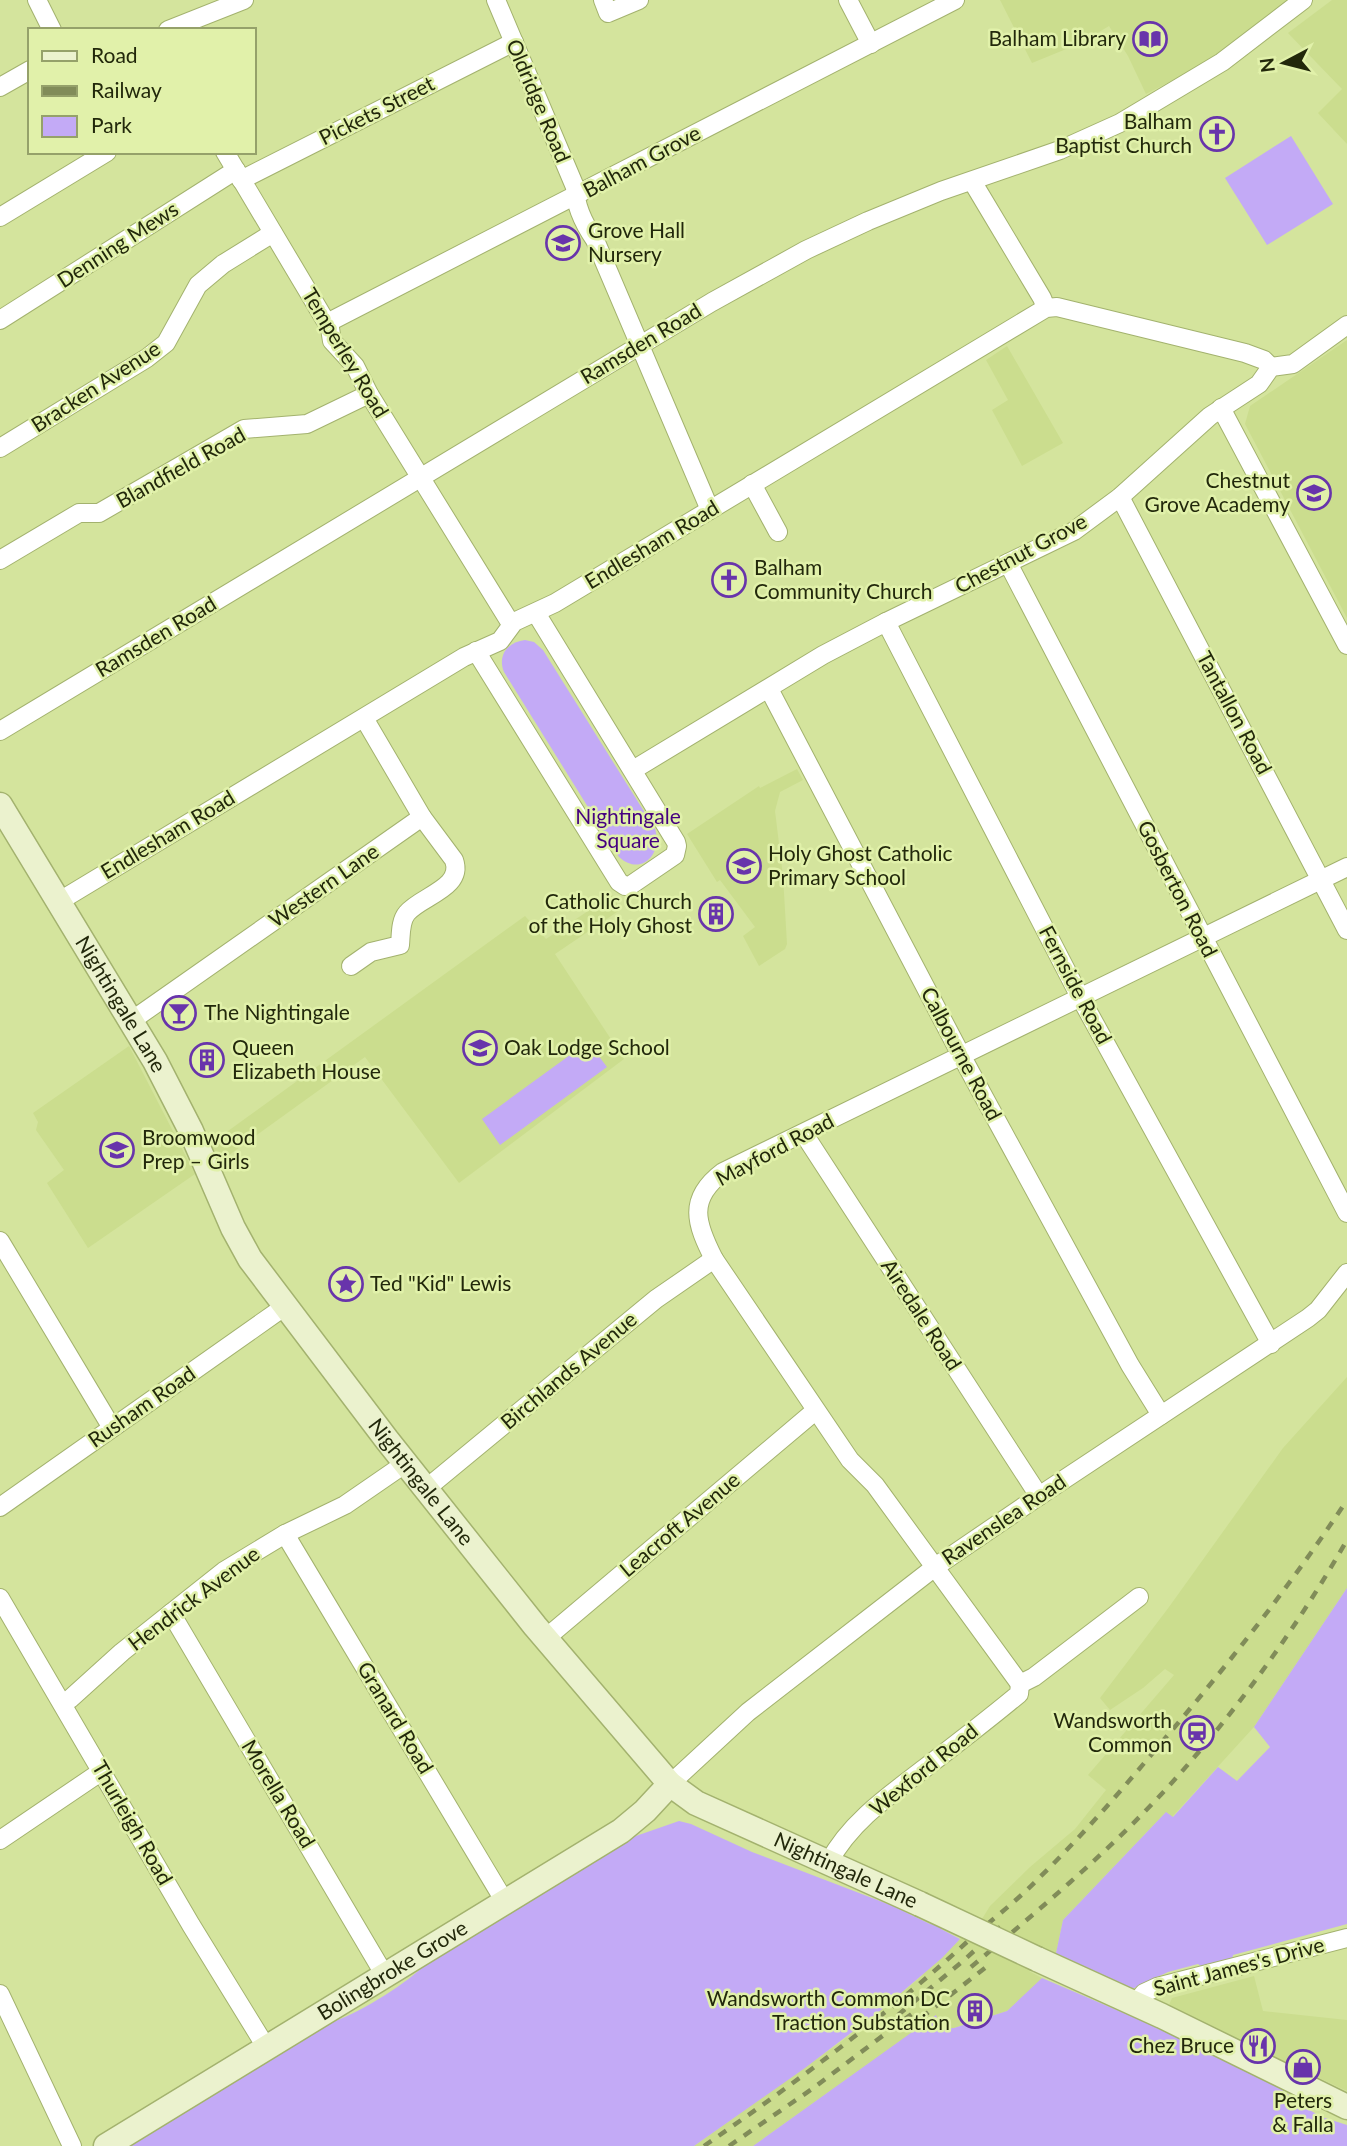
<svg xmlns="http://www.w3.org/2000/svg" width="1347" height="2146" viewBox="0 0 1347 2146" font-family="Lato,sans-serif">
	<rect width="100%" height="100%" fill="#d4e49d"/>
	<g fill="#cbdd8e">
		<polygon points="1000,0 1290,0 1266,16 1239,40 1204,64 1146,94 1128,56 1109,26 1081,43 1032,63"/>
		<polygon points="1332,0 1347,0 1347,144 1318,113 1342,89 1288,33"/>
		<polygon points="1347,340 1347,618 1245,424 1250,406"/>
		<polygon points="1007,346 1063,443 1022,466 992,410 1008,400 986,360"/>
		<polygon points="797,769 803,780 780,792 775,811 783,876 787,944 785,949 759,966 743,936 755,927 720,880 717,882 687,834 759,786 760,788"/>
		<polygon points="612,895 620,910 555,954 624,1059 459,1183 365,1057 218,1163 210,1144 525,916 546,939"/>
		<polygon points="129,1046 195,1174 88,1248 47,1183 64,1170 36,1130 38,1122 33,1113"/>
		<polygon points="1347,1377 1347,1588 1254,1727 1172,1817 1165,1813 1063,1920 1056,1953 1045,1948 1029,1971 1042,1978 1038,1983 1007,2011 954,2028 940,2029 936,2016 753,2146 694,2146 842,2041 916,1981 960,1939 973,1916 982,1919 990,1906 1030,1867 1075,1829 1106,1790 1088,1775 1174,1675 1165,1669 1143,1688 1110,1710 1100,1698 1169,1607 1283,1448"/>
		<polygon points="1254,1976 1263,2011 1347,2020 1347,2091 1174,2010 1169,2005 1172,1998"/>
	</g>
	<g fill="#c3aaf6">
		<polygon points="1291,136 1333,204 1267,245 1225,178"/>
		<path d="M525,640L534,642L543,650L655,829C663,854 641,877 619,857L504,672C497,655 508,642 525,640Z"/>
		<polygon points="588,1042 607,1067 500,1145 482,1119"/>
		<polygon points="1347,1588 1347,1924 1233,1955 1232,1961 1202,1967 1198,1964 1168,1972 1128,1991 1066,1962 1056,1953 1063,1920 1166,1812 1173,1817 1218,1767 1237,1781 1270,1747 1254,1727"/>
		<path d="M679,1821L691,1824L752,1852L893,1906L930,1924L941,1925V1929L960,1939L942,1958L881,2010L805,2068L694,2146H131L333,2022C364,2010 407,1984 430,1960L569,1870L608,1854L633,1837Z"/>
		<polygon points="1042,1978 1140,2020 1274,2083 1304,2107 1322,2117 1347,2125 1347,2146 753,2146 936,2015 941,2029 954,2028 1007,2011"/>
	</g>
	<g fill="none" stroke-linecap="round" stroke-linejoin="round">
		<g stroke="#a3b26e" stroke-width="20">
			<g id="street">
				<polyline points="37,0 52,30"/>
				<path d="M496,0L575,187C575,207 584,224 595,240L710,510"/>
				<polyline points="603,0 608,13 639,0"/>
				<polyline points="848,0 871,44"/>
				<polyline points="168,30 244,0"/>
				<polyline points="0,87 30,70"/>
				<polyline points="225,152 325,320 329,322 332,341 355,366 369,394 511,624"/>
				<polyline points="241,180 514,42"/>
				<polyline points="972,181 1042,298 1046,308"/>
				<polyline points="0,217 107,152"/>
				<polyline points="0,320 236,170"/>
				<polyline points="329,322 955,0"/>
				<polyline points="1221,408 1347,645"/>
				<polyline points="0,448 147,358 166,343 198,285 223,264 273,233"/>
				<polyline points="752,484 778,532"/>
				<polyline points="1120,497 1347,930"/>
				<polyline points="0,560 79,513 99,513 244,429 307,424 369,394"/>
				<polyline points="1008,563 1347,1213"/>
				<polyline points="886,622 1080,997 1271,1344"/>
				<polyline points="476,651 619,882 625,886 631,885 675,855 677,846 676,842 536,613"/>
				<polyline points="769,689 961,1055 1130,1365 1161,1415"/>
				<polyline points="0,731 712,302 806,250 868,221 941,191 1060,150 1120,123 1222,62 1303,0"/>
				<polyline points="633,770 823,655 886,622 1074,531 1120,497 1210,416 1259,384 1271,367 1293,364 1347,325"/>
				<polyline points="58,902 464,657 500,641 514,622 555,603 1046,308 1057,307 1245,353 1264,360 1271,367"/>
				<path d="M351,966L371,952L400,945C401,935 400,921 407,913C421,896 464,888 454,860L422,817"/>
				<polyline points="131,1021 422,817 364,718"/>
				<polyline points="804,1134 1039,1496"/>
				<polyline points="0,1241 112,1428"/>
				<polyline points="427,1488 656,1299 714,1259"/>
				<polyline points="0,1507 284,1307"/>
				<polyline points="285,1534 505,1902"/>
				<polyline points="0,1598 191,1925 266,2047"/>
				<polyline points="171,1613 384,1974"/>
				<polyline points="546,1638 815,1411"/>
				<path d="M1020,1684L875,1485L850,1460L714,1259C696,1224 687,1199 723,1172L1347,867"/>
				<polyline points="1020,1684 1034,1677 1139,1597"/>
				<polyline points="63,1704 70,1699 122,1652 224,1571 285,1534 345,1505 406,1463"/>
				<polyline points="670,1784 748,1712 935,1567 1039,1496 1308,1318 1318,1310 1347,1273"/>
				<polyline points="0,1840 102,1771"/>
				<path d="M829,1862C850,1822 891,1794 925,1768C955,1745 985,1722 1014,1698L1019,1694L1020,1684"/>
				<polyline points="0,1994 72,2146"/>
				<polyline points="1135,2004 1144,1993 1157,1987 1347,1938"/>
			</g>
		</g>
		<g stroke="#a3b26e" stroke-width="27">
			<g id="secondary">
				<path id="s1" d="M0,805L155,1061L191,1131L233,1228L250,1259L387,1440L535,1626L670,1784L696,1803L920,1904"/>
				<polyline points="1037,1959 1162,2016 1347,2107"/>
				<path id="s2" d="M106,2146L621,1831L645,1811L670,1784"/>
			</g>
		</g>
		<use href="#street" stroke="#fff" stroke-width="18"/>
		<use href="#secondary" stroke="#ebf2ce" stroke-width="24"/>
		<g stroke="#818c59" stroke-width="4.5" stroke-dasharray="9 9" stroke-linecap="butt">
			<path d="M971,1967C1042,1907 1115,1847 1177,1777C1241,1705 1299,1624 1347,1540"/>
			<polyline points="898,2015 963,1961 1007,1921"/>
			<polyline points="907,2029 990,1964"/>
			<path d="M704,2146C795,2083 885,2017 968,1941C991,1920 1017,1901 1039,1878C1085,1833 1126,1785 1167,1736C1231,1661 1293,1582 1347,1500"/>
			<polyline points="729,2146 812,2089 913,2013"/>
		</g>
		<g stroke="#a3b26e" stroke-width="27" stroke-linecap="butt">
			<polyline id="secondary-bridge" points="920,1904 1037,1959"/>
		</g>
		<use href="#secondary-bridge" stroke="#ebf2ce" stroke-width="24"/>
	</g>
	<defs>
		<g id="library-ring" transform="scale(1.75)"><circle r="9.5" fill="#e1f1aa" stroke="#6834ab" stroke-width="1.5"/><path d="M-6-4Q-3-5.5-.7-3.5V5Q-3 3-6 4ZM6-4Q3-5.5 .7-3.5V5Q3 3 6 4Z" fill="#6834ab"/></g>
		<g id="church-ring" transform="scale(1.75)"><circle r="9.5" fill="#e1f1aa" stroke="#6834ab" stroke-width="1.5"/><path d="M-1.2-6h2.4v3.5h3.3v2.4h-3.3V6h-2.4V-.1h-3.3v-2.4h3.3Z" fill="#6834ab"/></g>
		<g id="school-ring" transform="scale(1.75)"><circle r="9.5" fill="#e1f1aa" stroke="#6834ab" stroke-width="1.5"/><path d="M0-5L7-2L0 1L-7-2ZM-4 1L0 2.5L4 1V4Q0 6-4 4Z" fill="#6834ab"/></g>
		<g id="building-ring" transform="scale(1.75)"><circle r="9.5" fill="#e1f1aa" stroke="#6834ab" stroke-width="1.5"/><path d="M-4-6H4V6H1V3H-1V6H-4ZM-2.5-4.3h1.7v1.8h-1.7ZM.8-4.3h1.7v1.8H.8ZM-2.5-1h1.7V.8h-1.7ZM.8-1h1.7V.8H.8Z" fill="#6834ab"/></g>
		<g id="bar-ring" transform="scale(1.75)"><circle r="9.5" fill="#e1f1aa" stroke="#6834ab" stroke-width="1.5"/><path d="M-6-5H6L.8 .8V4.5H3.5V6h-7V4.5H-.8V.8Z" fill="#6834ab"/></g>
		<g id="sight-ring" transform="scale(1.75)"><circle r="9.5" fill="#e1f1aa" stroke="#6834ab" stroke-width="1.5"/><path d="M0-6L1.8-2.2L6-1.7L2.9 1.2L3.7 5.4L0 3.3L-3.7 5.4L-2.9 1.2L-6-1.7L-1.8-2.2Z" fill="#6834ab"/></g>
		<g id="station-ring" transform="scale(1.75)"><circle r="9.5" fill="#e1f1aa" stroke="#6834ab" stroke-width="1.5"/><path d="M-3-6H3Q5-6 5-4V2Q5 4 3 4L4.5 6H3L1.5 4h-3L-3 6H-4.5L-3 4Q-5 4-5 2V-4Q-5-6-3-6ZM-3.5-4v3h7v-3ZM-3.5 1v1.5H-2V1ZM2 1v1.5H3.5V1Z" fill="#6834ab"/></g>
		<g id="restaurant-ring" transform="scale(1.75)"><circle r="9.5" fill="#e1f1aa" stroke="#6834ab" stroke-width="1.5"/><path d="M-5-6h1v4h1v-4h1v4h1v-4h1v5L-1.5 .5V6h-2V.5L-5-1ZM5-6V6H3V1.5H1.5Q1.5-4 5-6Z" fill="#6834ab"/></g>
		<g id="shop-ring" transform="scale(1.75)"><circle r="9.5" fill="#e1f1aa" stroke="#6834ab" stroke-width="1.5"/><path d="M-5-2.5h2.3a2.7 3.5 0 0 1 5.4 0H5L5.5 6h-11ZM-1.5-2.5h3a1.5 2.3 0 0 0-3 0Z" fill="#6834ab"/></g>
	</defs>
	<g fill-rule="evenodd">
		<use href="#library-ring" x="1150" y="39"/>
		<use href="#church-ring" x="1217" y="134"/>
		<use href="#school-ring" x="563" y="243"/>
		<use href="#school-ring" x="1314" y="493"/>
		<use href="#church-ring" x="729" y="580"/>
		<use href="#school-ring" x="744" y="866"/>
		<use href="#building-ring" x="716" y="914"/>
		<use href="#bar-ring" x="179" y="1013"/>
		<use href="#school-ring" x="480" y="1048"/>
		<use href="#building-ring" x="207" y="1060"/>
		<use href="#school-ring" x="117" y="1150"/>
		<use href="#sight-ring" x="346" y="1284"/>
		<use href="#station-ring" x="1197" y="1733"/>
		<use href="#building-ring" x="975" y="2011"/>
		<use href="#restaurant-ring" x="1258" y="2046"/>
		<use href="#shop-ring" x="1303" y="2067"/>
	</g>
	<g text-anchor="middle" stroke-width="5" stroke-linejoin="round" paint-order="stroke">
		<g font-size="21" fill="#22280b" stroke="#e1f1aa" text-anchor="start">
			<text x="1126" y="46" text-anchor="end">Balham Library</text>
			<text x="1192" y="129" text-anchor="end">Balham<tspan x="1192" dy="24">Baptist Church</tspan></text>
			<text x="588" y="238">Grove Hall<tspan x="588" dy="24">Nursery</tspan></text>
			<text x="1290" y="488" text-anchor="end">Chestnut<tspan x="1290" dy="24">Grove Academy</tspan></text>
			<text x="754" y="575">Balham<tspan x="754" dy="24">Community Church</tspan></text>
			<text x="768" y="861">Holy Ghost Catholic<tspan x="768" dy="24">Primary School</tspan></text>
			<text x="692" y="909" text-anchor="end">Catholic Church<tspan x="692" dy="24">of the Holy Ghost</tspan></text>
			<text x="204" y="1020">The Nightingale</text>
			<text x="232" y="1055">Queen<tspan x="232" dy="24">Elizabeth House</tspan></text>
			<text x="504" y="1055">Oak Lodge School</text>
			<text x="142" y="1145">Broomwood<tspan x="142" dy="24">Prep – Girls</tspan></text>
			<text x="370" y="1291">Ted "Kid" Lewis</text>
			<text x="1172" y="1728" text-anchor="end">Wandsworth<tspan x="1172" dy="24">Common</tspan></text>
			<text x="950" y="2006" text-anchor="end">Wandsworth Common DC<tspan x="950" dy="24">Traction Substation</tspan></text>
			<text x="1234" y="2053" text-anchor="end">Chez Bruce</text>
			<text x="1303" y="2108" text-anchor="middle">Peters<tspan x="1303" dy="24">&amp; Falla</tspan></text>
		</g>
		<g font-size="21" fill="#22280b" stroke="#e1f1aa">
			<text transform="translate(538 101) rotate(67)" y="7">Oldridge Road</text>
			<text transform="translate(377 111) rotate(-27)" y="7">Pickets Street</text>
			<text transform="translate(642 162) rotate(-28)" y="7">Balham Grove</text>
			<text transform="translate(118 245) rotate(-33)" y="7">Denning Mews</text>
			<text transform="translate(641 344) rotate(-31)" y="7">Ramsden Road</text>
			<text transform="translate(345 353) rotate(59)" y="7">Temperley Road</text>
			<text transform="translate(96 387) rotate(-33)" y="7">Bracken Avenue</text>
			<text transform="translate(181 468) rotate(-29)" y="7">Blandfield Road</text>
			<text transform="translate(652 545) rotate(-31)" y="7">Endlesham Road</text>
			<text transform="translate(1021 554) rotate(-28)" y="7">Chestnut Grove</text>
			<text transform="translate(156 637) rotate(-31)" y="7">Ramsden Road</text>
			<text transform="translate(1234 713) rotate(62)" y="7">Tantallon Road</text>
			<text transform="translate(168 835) rotate(-31)" y="7">Endlesham Road</text>
			<text transform="translate(324 886) rotate(-35)" y="7">Western Lane</text>
			<text transform="translate(1177 889) rotate(63)" y="7">Gosberton Road</text>
			<text transform="translate(1075 985) rotate(62)" y="7">Fernside Road</text>
			<text dy="7" stroke="none"><textPath href="#s1" startOffset="233">Nightingale Lane</textPath></text>
			<text transform="translate(961 1054) rotate(62)" y="7">Calbourne Road</text>
			<text transform="translate(775 1150) rotate(-28)" y="7">Mayford Road</text>
			<text transform="translate(921 1315) rotate(57)" y="7">Airedale Road</text>
			<text transform="translate(569 1371) rotate(-40)" y="7">Birchlands Avenue</text>
			<text transform="translate(142 1407) rotate(-35)" y="7">Rusham Road</text>
			<text dy="7" stroke="none"><textPath href="#s1" startOffset="800">Nightingale Lane</textPath></text>
			<text transform="translate(1004 1520) rotate(-34)" y="7">Ravenslea Road</text>
			<text transform="translate(680 1525) rotate(-40)" y="7">Leacroft Avenue</text>
			<text transform="translate(194 1599) rotate(-37)" y="7">Hendrick Avenue</text>
			<text transform="translate(395 1718) rotate(59)" y="7">Granard Road</text>
			<text transform="translate(924 1770) rotate(-39)" y="7">Wexford Road</text>
			<text transform="translate(278 1794) rotate(59)" y="7">Morella Road</text>
			<text transform="translate(132 1823) rotate(60)" y="7">Thurleigh Road</text>
			<text dy="7" stroke="none"><textPath href="#s1" startOffset="1388">Nightingale Lane</textPath></text>
			<text transform="translate(1239 1967) rotate(-15)" y="7">Saint James's Drive</text>
			<text dy="7" stroke="none"><textPath href="#s2" startOffset="336">Bolingbroke Grove</textPath></text>
		</g>
		<g font-size="21" fill="#450080" stroke="#e1f1aa">
			<text x="628" y="824">Nightingale<tspan x="628" dy="24">Square</tspan></text>
		</g>
	</g>
	<rect x="28" y="28" width="228" height="126" fill="#e1f1aa" stroke="#95a16a" stroke-width="2"/>
	<rect x="42" y="51" width="35" height="10" fill="#ebf2ce" stroke="#95a16a" stroke-width="2"/>
	<text x="91" y="63" font-size="21" fill="#22280b">Road</text>
	<rect x="42" y="86" width="35" height="10" fill="#818c59" stroke="#95a16a" stroke-width="2"/>
	<text x="91" y="98" font-size="21" fill="#22280b">Railway</text>
	<rect x="42" y="116" width="35" height="21" fill="#c3aaf6" stroke="#95a16a" stroke-width="2"/>
	<text x="91" y="133" font-size="21" fill="#22280b">Park</text>
	<g transform="translate(1284 63) rotate(263)" stroke="#e1f1aa" stroke-width="5" paint-order="stroke">
	<path d="M0-5L12 26L0 18L-12 26Z" fill="#22280b"/>
	<text y="-10" font-size="19" font-weight="bold" text-anchor="middle" fill="#22280b">N</text>
	</g>
</svg>
